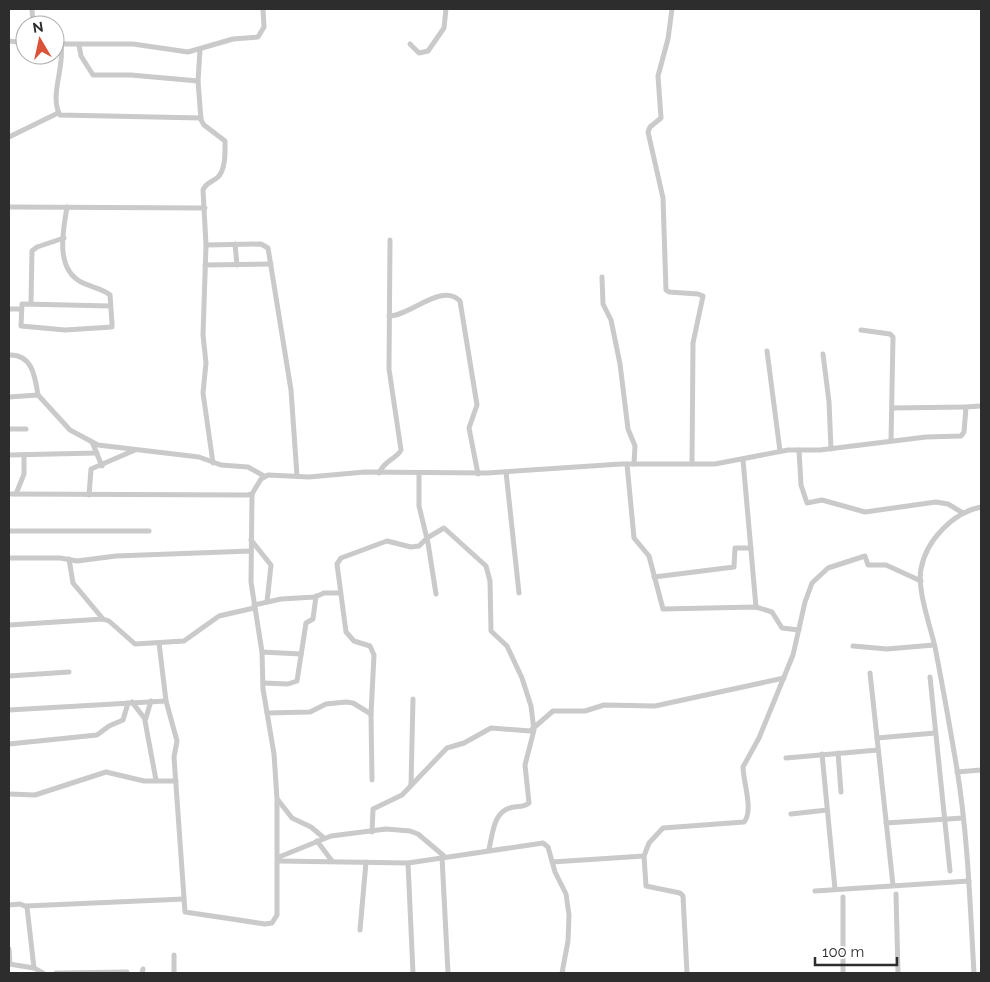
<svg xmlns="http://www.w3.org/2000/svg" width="990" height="982" viewBox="0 0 990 982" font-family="Raleway,sans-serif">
	<rect width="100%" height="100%" fill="#fff"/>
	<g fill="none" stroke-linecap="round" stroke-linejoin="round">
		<g stroke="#cacaca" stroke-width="5">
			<polyline points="32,9 33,25"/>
			<polyline points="672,9 668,39 658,76 661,118 650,127 648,132 663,198 666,290 669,292 698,294 703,296 693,343 692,464"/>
			<polyline points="9,41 25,43"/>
			<polyline points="55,44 133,44 188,52 233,39 258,37 264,27 263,9"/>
			<polyline points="410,44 419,53 428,51 444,28 446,9"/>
			<path d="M61,45C65,67 49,96 60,115L201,118"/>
			<polyline points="79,45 81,56 93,75 131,75 198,81"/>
			<path d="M200,50L198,81L201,120L204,125L225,141C225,151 226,169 218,177C213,182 206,182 203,190L206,245L203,335L206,363L203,393L213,463"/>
			<polyline points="9,137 58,113"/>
			<polyline points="9,207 205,208"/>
			<path d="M67,207C63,231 55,268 81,282C90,287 102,288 110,295L112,324V327L65,330L21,326L22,304L111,306"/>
			<polyline points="235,244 237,265"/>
			<polyline points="206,245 261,244 268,248 291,390 297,476"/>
			<polyline points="205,265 271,264"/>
			<polyline points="602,277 603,304 611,320 620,364 628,429 635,446 634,464"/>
			<polyline points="31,304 32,251 37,247 64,238"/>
			<polyline points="9,309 21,309"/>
			<path d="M389,316C410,316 442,282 460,301L477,405L469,428L478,474"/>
			<polyline points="861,330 890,334 893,337 891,441"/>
			<polyline points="767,351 780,451"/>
			<polyline points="823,354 829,402 831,449"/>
			<path d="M9,355C32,354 35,376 38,395"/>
			<polyline points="9,397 38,395 70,430 98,445 199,457 221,465 248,467 264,476"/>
			<polyline points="892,408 966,407"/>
			<polyline points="9,429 26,429"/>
			<polyline points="92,442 102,466"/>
			<polyline points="799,450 801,485 807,503 822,500 865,512 936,502 948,504 963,513"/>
			<polyline points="9,455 97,453"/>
			<polyline points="743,460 756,607"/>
			<polyline points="627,464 634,538 649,556 663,609 756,607 772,612 782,628 799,630"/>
			<polyline points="506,472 519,593"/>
			<path d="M379,473C386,458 396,460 401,450L389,369L390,240"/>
			<polyline points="419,474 419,506 428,543 436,594"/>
			<polyline points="9,494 247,495 252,494 261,479 268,475 309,477 365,472 487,473 621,464 715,464 788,450 820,450 926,437 961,436 964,432 966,407 981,406"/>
			<polyline points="16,494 24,474 24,455"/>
			<polyline points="89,495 91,469 135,450"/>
			<polyline points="9,531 149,531"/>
			<polyline points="251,540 271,565 267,602"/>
			<polyline points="9,558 60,558 77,561 116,556 251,551"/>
			<polyline points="69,559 73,583 103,619"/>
			<polyline points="654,577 734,567 735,548 751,548"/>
			<polyline points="254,605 281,599 315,597 324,593 340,593"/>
			<polyline points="9,625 103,619 109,621 135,644 184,641 219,616 254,608"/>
			<polyline points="159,643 166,701 177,741 174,757 185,912 265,924 272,923 277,915 277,799 274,754 263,689 262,652 251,582 252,494"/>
			<polyline points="853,646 887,649 934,645"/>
			<polyline points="262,652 301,654"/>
			<polyline points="870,673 893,885"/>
			<polyline points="9,676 69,672"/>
			<polyline points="930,677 950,871"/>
			<polyline points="263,683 288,684 297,681 306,623 313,619 316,596"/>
			<polyline points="151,701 145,721 156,780"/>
			<polyline points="132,702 145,719"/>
			<polyline points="9,710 166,701"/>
			<polyline points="267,713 310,712 326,704 346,702 353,703 371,714"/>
			<polyline points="877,738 935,733"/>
			<polyline points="9,744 97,735 109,726 123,720 128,703"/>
			<polyline points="838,753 841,792"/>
			<polyline points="822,754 835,889"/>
			<polyline points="786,758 878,750"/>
			<polyline points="957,772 981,770"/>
			<path d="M372,780L371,714L374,655L370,646L354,641L346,632L337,564L341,558L387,541L411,547L419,546L427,538L444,528L486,566L490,581L491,631L507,646L522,678L531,706L534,730L525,765L529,803C525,807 520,806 514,807C493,810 493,833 489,849"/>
			<polyline points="411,785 413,699"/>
			<polyline points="9,794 35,795 106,772 144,781 176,781"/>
			<polyline points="278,800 292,818 311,827 324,838"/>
			<polyline points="791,814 827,810"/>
			<polyline points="886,823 963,818"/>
			<polyline points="372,832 373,809 402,795 447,748 464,743 491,728 530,731 553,711 585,711 604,705 655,706 784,678"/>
			<polyline points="317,841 332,861"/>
			<polyline points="644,856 646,886 680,893 683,896 687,973"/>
			<polyline points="279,857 331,836 386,829 410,831 418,834 444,856"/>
			<polyline points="442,857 448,973"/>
			<polyline points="279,861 408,863 543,843 548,847 555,872 566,894 569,915 568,941 562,973"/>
			<path d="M552,862L644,856L649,843L663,828L744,822C754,811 743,781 743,767L759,738L793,655L805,602L812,583L828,568L865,556L868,565H886L921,581"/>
			<polyline points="408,863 413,973"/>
			<polyline points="815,891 969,881"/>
			<polyline points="896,894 898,973"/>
			<polyline points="843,897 843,973"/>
			<polyline points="9,905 20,904 27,907 34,968"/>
			<polyline points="26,906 184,899"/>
			<polyline points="360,930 366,862"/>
			<polyline points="9,949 10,964"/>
			<polyline points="9,964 34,968 43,973"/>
			<polyline points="56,973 127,972"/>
			<polyline points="142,973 143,969"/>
			<polyline points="174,973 174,955"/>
			<path d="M974,973C970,905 968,837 957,769C950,728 943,687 935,647C930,625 917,590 921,569C926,540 954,512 981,507"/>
		</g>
	</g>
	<rect width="990" height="982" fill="none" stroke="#2d2d2d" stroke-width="20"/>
	<g transform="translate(40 40) rotate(351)"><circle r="24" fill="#ffffff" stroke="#ababab"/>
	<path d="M0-4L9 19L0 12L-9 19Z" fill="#da5339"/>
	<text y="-8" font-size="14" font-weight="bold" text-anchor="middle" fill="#2d2d2d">N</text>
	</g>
	<path d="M815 957v8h82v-8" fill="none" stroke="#2d2d2d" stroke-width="2.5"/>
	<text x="822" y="957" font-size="15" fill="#2d2d2d" stroke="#ffffff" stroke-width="4" paint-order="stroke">100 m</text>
</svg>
